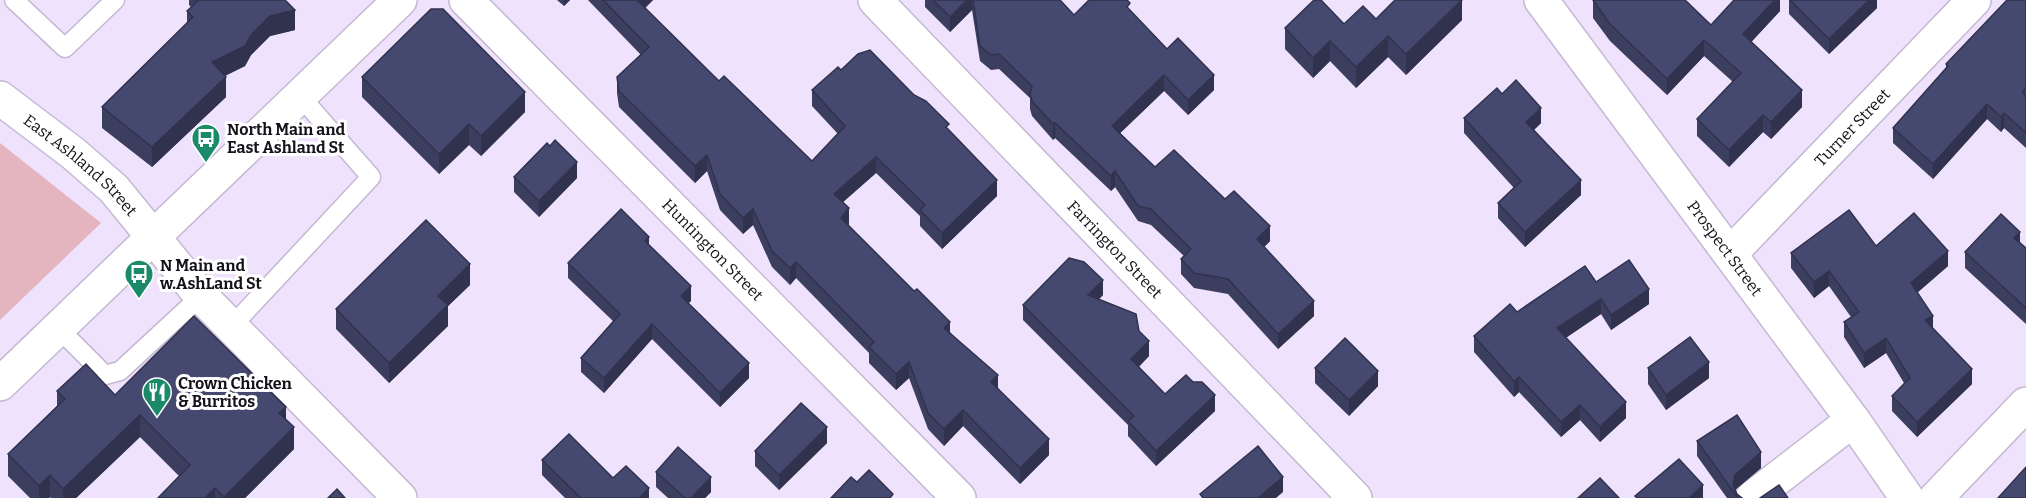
<svg xmlns="http://www.w3.org/2000/svg" width="2026" height="498" viewBox="0 0 2026 498" font-family="Bitter,serif">
	<rect width="100%" height="100%" fill="#efe2fc"/>
	<polygon fill="#e5b5bf" points="0,143 101,223 0,320"/>
	<g fill="none" stroke-linecap="round" stroke-linejoin="round">
		<g stroke="#c5b8d1" stroke-width="21">
			<g id="lane">
				<polyline points="14,0 65,48 115,0"/>
				<polyline points="232,326 371,177 301,97"/>
				<polyline points="59,329 105,375 120,371 201,296"/>
			</g>
		</g>
		<g stroke="#c5b8d1" stroke-width="36">
			<g id="street">
				<path id="s1" d="M466,0L959,498"/>
				<path id="s2" d="M875,0L1355,498"/>
				<polyline points="154,238 201,296 400,498"/>
				<path id="s3" d="M1730,254L1974,0"/>
				<polyline points="1752,498 1853,420"/>
				<polyline points="1936,498 2026,404"/>
			</g>
		</g>
		<g stroke="#c5b8d1" stroke-width="36">
			<g id="secondary">
				<path id="s4" d="M1541,0L1853,420L1907,498"/>
				<path id="s5" d="M0,98L74,154L114,189L154,238"/>
				<polyline points="0,384 400,0"/>
			</g>
		</g>
		<use href="#lane" stroke="#fff" stroke-width="18"/>
		<use href="#street" stroke="#fff" stroke-width="33"/>
		<use href="#secondary" stroke="#fff" stroke-width="33"/>
	</g>
	<g fill="#3b3e5f">
		<polygon points="189,0 285,0 295,30 270,36 251,55 245,66 225,76 226,97 152,167 102,128 102,107 187,23 187,11 191,7 189,5"/>
		<polygon points="557,0 570,0 564,6"/>
		<polygon points="588,0 653,0 645,8 719,81 812,161 838,134 812,106 812,90 841,70 914,95 949,131 997,196 942,249 920,226 920,216 876,173 843,202 849,225 848,226 950,332 998,388 1049,455 1020,484 963,426 944,446 928,429 909,378 896,390 869,363 869,353 796,278 790,285 772,267 753,225 743,234 720,210 707,171 695,183 619,107 617,93 617,77 641,55"/>
		<polygon points="925,0 1060,0 1074,15 1130,10 1167,49 1214,90 1188,115 1164,91 1120,133 1155,167 1225,199 1270,241 1264,247 1314,316 1278,349 1228,294 1194,288 1181,274 1181,259 1184,256 1151,225 1138,221 1115,187 1111,191 1055,138 1053,140 1032,116 1030,109 1030,98 999,69 991,70 980,61 972,10 950,32 925,7"/>
		<polygon points="1593,0 1711,25 1780,0 1780,11 1751,42 1802,107 1771,139 1763,132 1729,167 1697,136 1697,119 1733,82 1704,56 1667,95 1610,41 1593,18"/>
		<polygon points="1789,0 1877,0 1877,8 1829,54 1789,14"/>
		<polygon points="2026,0 2026,148 2004,128 2001,132 1987,119 1933,179 1893,143 1893,128 1946,68 1946,64"/>
		<polygon points="1376,19 1462,20 1406,75 1388,57 1356,88 1330,61 1313,78 1285,49 1285,28 1344,24"/>
		<polygon points="362,77 525,112 481,156 469,145 439,174 362,97"/>
		<polygon points="1502,94 1541,123 1534,130 1581,195 1525,247 1498,218 1498,203 1514,188 1464,133 1464,118"/>
		<polygon points="514,177 577,178 539,217 514,192"/>
		<polygon points="2020,242 2026,248 2026,324 1965,268 1965,252"/>
		<polygon points="649,246 691,301 688,303 749,378 720,407 652,339 604,393 581,372 581,358 613,321 568,278 568,263"/>
		<polygon points="1876,246 1948,266 1917,293 1933,328 1972,384 1917,437 1892,411 1892,396 1904,383 1886,353 1864,368 1844,337 1844,322 1851,317 1829,286 1814,298 1791,268 1791,253"/>
		<polygon points="1596,282 1649,304 1611,330 1601,314 1565,338 1626,418 1600,442 1580,420 1561,437 1519,392 1514,397 1474,352 1474,336 1517,312"/>
		<polygon points="470,285 448,306 448,326 389,383 336,329 336,309"/>
		<polygon points="1103,295 1099,299 1139,331 1149,356 1139,367 1165,394 1215,411 1156,466 1128,436 1128,425 1023,320 1023,305"/>
		<polygon points="1315,368 1378,386 1349,416 1315,383"/>
		<polygon points="1648,368 1709,378 1666,410 1648,384"/>
		<polygon points="57,391 115,395 286,420 294,449 245,498 158,498 179,476 140,437 76,498 51,498 50,497 49,498 30,498 8,476 8,454 57,406"/>
		<polygon points="1697,441 1761,468 1735,490 1737,494 1742,498 1727,498 1697,456"/>
		<polygon points="827,443 779,490 755,466 755,451"/>
		<polygon points="542,460 613,478 649,498 565,498 542,475"/>
		<polygon points="656,472 711,492 705,498 668,498 656,487"/>
	</g>
	<g fill="#30324e">
		<polygon points="564,0 570,0 564,6"/>
		<polygon points="637,0 653,0 637,16"/>
		<polygon points="967,0 972,0 972,10 950,32 950,17"/>
		<polygon points="1462,0 1462,20 1406,75 1406,54"/>
		<polygon points="1775,0 1780,0 1780,11 1743,51 1743,34"/>
		<polygon points="1869,0 1877,0 1877,8 1829,54 1829,39"/>
		<polygon points="295,10 295,30 270,36 251,55 245,66 212,82 212,62 251,35 270,16"/>
		<polygon points="1388,36 1388,57 1356,88 1356,67"/>
		<polygon points="1704,40 1704,56 1667,95 1667,79"/>
		<polygon points="1330,41 1330,61 1313,78 1313,58"/>
		<polygon points="1164,75 1164,91 1112,141 1112,126"/>
		<polygon points="1214,75 1214,90 1188,115 1188,100"/>
		<polygon points="226,77 226,97 152,167 152,147"/>
		<polygon points="1802,90 1802,107 1771,139 1771,122"/>
		<polygon points="525,92 525,112 481,156 481,136"/>
		<polygon points="1987,104 1987,119 1933,179 1933,164"/>
		<polygon points="1541,108 1541,123 1526,137 1526,122"/>
		<polygon points="2004,113 2004,128 2001,132 2001,117"/>
		<polygon points="1763,115 1763,132 1729,167 1729,150"/>
		<polygon points="1055,123 1055,138 1053,140 1053,124"/>
		<polygon points="469,124 469,145 439,174 439,154"/>
		<polygon points="707,155 707,171 695,183 695,166"/>
		<polygon points="876,157 876,173 834,210 834,194"/>
		<polygon points="577,162 577,178 539,217 539,201"/>
		<polygon points="1115,171 1115,187 1111,191 1111,176"/>
		<polygon points="997,180 997,196 942,249 942,233"/>
		<polygon points="1581,180 1581,195 1525,247 1525,232"/>
		<polygon points="849,208 849,225 841,234 841,218"/>
		<polygon points="753,209 753,225 743,234 743,218"/>
		<polygon points="1270,226 1270,241 1257,254 1257,239"/>
		<polygon points="2020,232 2020,248 2014,238"/>
		<polygon points="649,237 649,251 645,241"/>
		<polygon points="1948,251 1948,266 1911,298 1911,283"/>
		<polygon points="796,262 796,278 790,285 790,268"/>
		<polygon points="470,264 470,285 448,306 448,326 389,383 389,363 438,296"/>
		<polygon points="1829,271 1829,286 1814,298 1814,282"/>
		<polygon points="1103,280 1103,295 1088,310 1088,295"/>
		<polygon points="691,286 691,301 681,310 681,296"/>
		<polygon points="1649,289 1649,304 1611,330 1611,315"/>
		<polygon points="1601,299 1601,314 1557,344 1557,328"/>
		<polygon points="1314,301 1314,316 1278,349 1278,334"/>
		<polygon points="1933,316 1933,331 1925,320"/>
		<polygon points="950,322 950,339 944,328"/>
		<polygon points="652,324 652,339 604,393 604,378"/>
		<polygon points="1886,338 1886,353 1864,368 1864,353"/>
		<polygon points="1149,341 1149,356 1131,374 1131,359"/>
		<polygon points="909,362 909,378 896,390 896,374"/>
		<polygon points="1709,362 1709,378 1666,410 1666,395"/>
		<polygon points="749,363 749,378 720,407 720,393"/>
		<polygon points="1972,369 1972,384 1917,437 1917,422"/>
		<polygon points="1378,371 1378,386 1349,416 1349,400"/>
		<polygon points="998,375 998,391 991,382"/>
		<polygon points="1519,377 1519,392 1514,397 1514,381"/>
		<polygon points="1215,395 1215,411 1156,466 1156,451"/>
		<polygon points="1626,402 1626,418 1600,442 1600,427"/>
		<polygon points="1580,405 1580,420 1561,437 1561,422"/>
		<polygon points="286,407 286,429 279,413"/>
		<polygon points="963,410 963,426 944,446 944,429"/>
		<polygon points="140,415 140,437 76,498 63,498 63,489"/>
		<polygon points="294,427 294,449 245,498 224,498"/>
		<polygon points="827,427 827,443 779,490 779,475"/>
		<polygon points="1049,439 1049,455 1020,484 1020,468"/>
		<polygon points="1761,452 1761,468 1735,490 1733,485 1735,475"/>
		<polygon points="50,475 50,497 49,498 39,498 39,486"/>
		<polygon points="711,477 711,492 705,498 691,498"/>
		<polygon points="1283,477 1283,492 1276,498 1258,498"/>
		<polygon points="1703,485 1703,498 1689,498"/>
		<polygon points="215,488 215,498 205,498"/>
		<polygon points="649,488 649,498 639,498"/>
	</g>
	<g fill="#45486f" stroke="#30324e" stroke-width="1.5">
		<polygon points="199,0 285,0 295,10 270,16 251,35 245,46 212,62 226,77 152,147 102,107 193,17 187,11"/>
		<polygon points="603,0 637,0 719,81 724,76 812,161 845,126 812,90 838,67 841,70 858,54 870,50 914,95 926,101 949,124 946,127 997,180 942,233 920,210 925,205 876,157 834,194 849,208 841,218 914,291 917,289 950,322 944,328 998,375 991,382 1049,439 1020,468 963,410 944,429 928,413 909,362 896,374 869,347 874,342 796,262 790,268 772,251 753,209 743,218 720,194 707,155 695,166 619,91 617,77 649,47"/>
		<polygon points="933,0 967,0 950,17"/>
		<polygon points="973,0 1060,0 1074,15 1089,0 1127,0 1130,3 1127,7 1167,49 1178,38 1214,75 1188,100 1164,75 1112,126 1155,167 1174,150 1225,199 1234,191 1270,226 1257,239 1314,301 1278,334 1228,279 1194,273 1181,259 1191,249 1151,209 1138,206 1115,171 1111,176 1055,123 1053,124 1032,101 1030,94 1032,86 999,54 991,55 980,46"/>
		<polygon points="1314,0 1321,0 1344,24 1363,6 1376,19 1395,0 1462,0 1406,54 1388,36 1356,67 1330,41 1313,58 1285,28"/>
		<polygon points="1593,0 1685,0 1711,25 1734,0 1775,0 1743,34 1802,90 1771,122 1763,115 1729,150 1697,119 1741,73 1704,40 1667,79 1610,24"/>
		<polygon points="1790,0 1869,0 1829,39"/>
		<polygon points="2007,0 2026,0 2026,88 2023,92 2026,98 2026,133 2004,113 2001,117 1987,104 1933,164 1893,128 1948,66 1946,64"/>
		<polygon points="431,9 443,9 525,92 481,136 469,124 439,154 362,77"/>
		<polygon points="1516,80 1541,108 1526,122 1581,180 1525,232 1498,203 1521,181 1464,118 1497,88 1502,94"/>
		<polygon points="555,140 577,162 539,201 514,177 547,143 550,146"/>
		<polygon points="621,209 649,237 645,241 691,286 681,296 749,363 720,393 652,324 604,378 581,358 620,314 568,263"/>
		<polygon points="1849,210 1876,246 1914,213 1948,251 1911,283 1933,316 1925,320 1972,369 1917,422 1892,396 1910,378 1886,338 1864,353 1844,322 1859,312 1829,271 1814,282 1791,253"/>
		<polygon points="2001,214 2020,232 2014,238 2026,248 2026,308 1965,252"/>
		<polygon points="426,220 470,264 438,296 448,305 389,363 336,309"/>
		<polygon points="1069,258 1084,262 1103,280 1088,295 1136,314 1139,331 1149,341 1131,359 1165,394 1186,375 1193,382 1202,382 1215,395 1156,451 1128,421 1134,416 1023,305"/>
		<polygon points="1629,260 1649,289 1611,315 1601,299 1557,328 1626,402 1600,427 1580,405 1561,422 1519,377 1514,381 1474,336 1510,304 1517,312 1585,266 1596,282"/>
		<polygon points="194,316 286,407 279,413 294,427 224,497 215,488 205,498 158,498 190,465 140,415 63,489 50,475 39,486 8,454 65,399 57,391 86,364 115,395"/>
		<polygon points="1690,337 1709,362 1666,395 1648,368"/>
		<polygon points="1345,338 1378,371 1349,400 1315,368"/>
		<polygon points="801,403 827,427 779,475 755,451"/>
		<polygon points="1737,415 1761,452 1735,475 1733,485 1737,494 1742,498 1738,498 1697,441"/>
		<polygon points="569,434 613,478 626,466 649,488 639,498 581,498 542,460"/>
		<polygon points="1258,446 1283,477 1258,498 1203,498 1200,494"/>
		<polygon points="678,447 711,477 691,498 685,498 656,472"/>
		<polygon points="1679,459 1703,485 1689,498 1637,498 1635,496"/>
		<polygon points="2026,467 2026,498 1998,498"/>
		<polygon points="869,470 893,494 890,498 831,498 851,477 857,482"/>
		<polygon points="1600,478 1619,498 1578,498"/>
		<polygon points="1779,485 1788,498 1760,498"/>
		<polygon points="337,489 345,498 328,498"/>
	</g>
	<defs>
		<g id="bus-pin" transform="scale(1.5)"><path d="M0 17L-7.5 6A9.5 9.5 0 1 1 7.5 6Z" fill="#1a8a69" stroke="#fff"/><path d="M-5-6H5V4H4V6H2V4H-2V6H-4V4H-5ZM-3.5-4V0h7V-4ZM-3.5 1.2v1.5H-2V1.2ZM2 1.2v1.5H3.5V1.2Z" fill="#fff"/></g>
		<g id="restaurant-pin" transform="scale(1.5)"><path d="M0 17L-7.5 6A9.5 9.5 0 1 1 7.5 6Z" fill="#1a8a69" stroke="#fff"/><path d="M-5-6h1v4h1v-4h1v4h1v-4h1v5L-1.5 .5V6h-2V.5L-5-1ZM5-6V6H3V1.5H1.5Q1.5-4 5-6Z" fill="#fff"/></g>
	</defs>
	<g fill-rule="evenodd">
		<use href="#bus-pin" x="206" y="138"/>
		<use href="#bus-pin" x="139" y="274"/>
		<use href="#restaurant-pin" x="157" y="392"/>
	</g>
	<g text-anchor="middle" stroke-width="6" stroke-linejoin="round" paint-order="stroke">
		<g font-size="16" fill="#151119" stroke="#fff">
			<text dy="6" stroke="none"><textPath href="#s3" startOffset="176">Turner Street</textPath></text>
			<text dy="6" stroke="none"><textPath href="#s5" startOffset="105">East Ashland Street</textPath></text>
			<text dy="6" stroke="none"><textPath href="#s4" startOffset="309">Prospect Street</textPath></text>
			<text dy="6" stroke="none"><textPath href="#s1" startOffset="351">Huntington Street</textPath></text>
			<text dy="6" stroke="none"><textPath href="#s2" startOffset="346">Farrington Street</textPath></text>
		</g>
		<g font-size="16" font-weight="bold" fill="#151119" stroke="#fff" text-anchor="start">
			<text x="227" y="135">North Main and<tspan x="227" dy="18">East Ashland St</tspan></text>
			<text x="160" y="271">N Main and<tspan x="160" dy="18">w.AshLand St</tspan></text>
			<text x="178" y="389">Crown Chicken<tspan x="178" dy="18">&amp; Burritos</tspan></text>
		</g>
	</g>
</svg>
